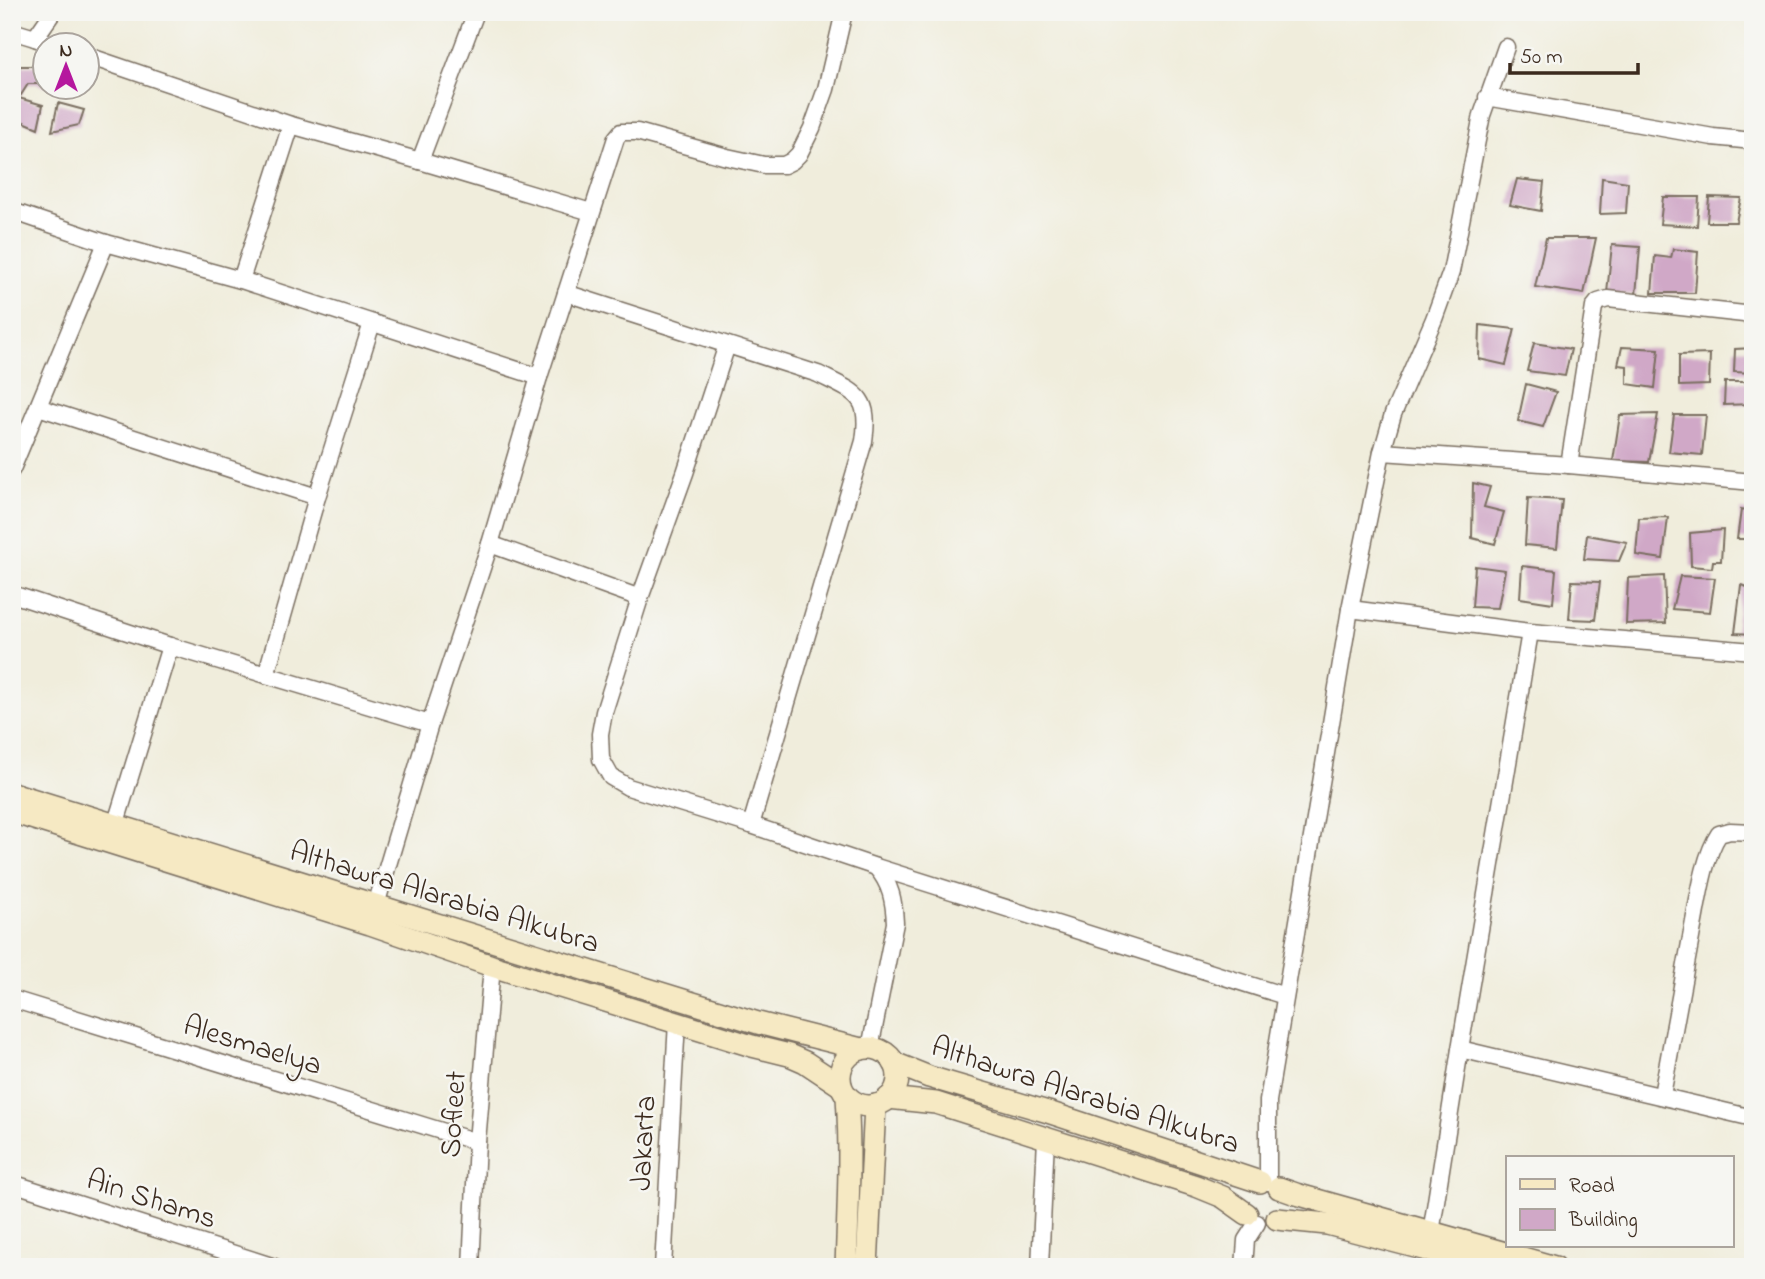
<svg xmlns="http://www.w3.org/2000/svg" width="1765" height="1279" viewBox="0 0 1765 1279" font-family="'Indie Flower',sans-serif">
	<rect width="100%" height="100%" fill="#f6f6f2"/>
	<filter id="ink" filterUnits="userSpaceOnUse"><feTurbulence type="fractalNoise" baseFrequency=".0143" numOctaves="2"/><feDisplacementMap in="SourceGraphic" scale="14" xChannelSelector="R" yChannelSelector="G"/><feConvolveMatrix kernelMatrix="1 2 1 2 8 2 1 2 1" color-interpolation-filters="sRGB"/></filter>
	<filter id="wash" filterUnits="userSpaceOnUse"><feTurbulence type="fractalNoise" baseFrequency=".00686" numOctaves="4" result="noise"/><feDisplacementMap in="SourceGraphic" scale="28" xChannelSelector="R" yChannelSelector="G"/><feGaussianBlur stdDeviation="1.57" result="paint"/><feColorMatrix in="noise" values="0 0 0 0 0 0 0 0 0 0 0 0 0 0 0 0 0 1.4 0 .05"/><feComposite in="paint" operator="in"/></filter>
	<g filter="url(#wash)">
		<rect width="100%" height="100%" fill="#f0eddc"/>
		<g id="blocks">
			<g fill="#d0a8c7">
				<polygon points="42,62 42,72 46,73 46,87 38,84 28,84 21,95 12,89 20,66 32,66"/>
				<polygon points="12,96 43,105 38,128 12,117"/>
				<polygon points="58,103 84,110 79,125 52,131"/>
				<polygon points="1602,178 1628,182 1626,213 1600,214"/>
				<polygon points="1517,179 1544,182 1541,211 1510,205"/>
				<polygon points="1663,197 1699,197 1697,226 1660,224"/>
				<polygon points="1709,197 1741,198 1736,222 1707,222"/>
				<polygon points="1546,238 1596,238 1584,294 1535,287"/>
				<polygon points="1612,245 1640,247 1636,295 1607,293"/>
				<polygon points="1673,249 1698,252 1695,293 1652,293 1655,256 1671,258"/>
				<polygon points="1480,325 1515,329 1506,365 1479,359"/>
				<polygon points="1534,343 1571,349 1565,376 1527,371"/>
				<polygon points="1622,347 1659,349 1655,388 1627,384 1627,366 1618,365"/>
				<polygon points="1753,348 1753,373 1734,372 1735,349"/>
				<polygon points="1710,354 1709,385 1679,386 1679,355"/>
				<polygon points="1725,382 1753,382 1753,404 1724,405"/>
				<polygon points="1526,384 1556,392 1543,427 1518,421"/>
				<polygon points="1658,414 1649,462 1613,461 1620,415"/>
				<polygon points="1674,415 1706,415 1702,455 1669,452"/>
				<polygon points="1473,483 1490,487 1484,507 1504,512 1495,544 1472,538"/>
				<polygon points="1528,498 1562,500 1557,548 1525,545"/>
				<polygon points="1741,510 1753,512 1753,539 1737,539"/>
				<polygon points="1668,517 1663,559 1636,555 1639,518"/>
				<polygon points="1723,530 1721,561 1713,561 1712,568 1691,566 1690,533"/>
				<polygon points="1587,535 1627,542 1619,561 1584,559"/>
				<polygon points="1475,566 1505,570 1498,608 1472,607"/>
				<polygon points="1522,566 1556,570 1553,603 1520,598"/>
				<polygon points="1664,576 1666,623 1626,624 1628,578"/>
				<polygon points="1680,576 1715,578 1710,612 1672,609"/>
				<polygon points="1572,581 1600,582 1595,620 1569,619"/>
				<polygon points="1741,585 1753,589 1753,634 1735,633"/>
			</g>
		</g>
	</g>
	<g filter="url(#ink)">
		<use href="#blocks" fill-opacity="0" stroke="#7a6e60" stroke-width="2"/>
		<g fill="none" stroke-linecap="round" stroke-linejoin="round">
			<g stroke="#7a6e60" stroke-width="19">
				<g id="street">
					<polyline points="12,31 35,38 53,12"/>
					<polyline points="35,38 56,46"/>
					<polyline points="88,56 291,125 420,161 591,212"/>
					<polyline points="1487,97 1713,137 1753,141"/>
					<polyline points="420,161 476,12"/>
					<polyline points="12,211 106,243 241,280 539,377"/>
					<polyline points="241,280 291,125"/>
					<path d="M566,293L818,374C856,393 871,395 864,441L751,825"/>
					<path d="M727,345L685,473L640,598L604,712L600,734L601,759L611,777L628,787L751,825L876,867C891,884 894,901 895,923L870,1048"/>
					<polyline points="38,407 317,497"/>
					<polyline points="1382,452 1569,465 1753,482"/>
					<polyline points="1569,465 1594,307 1598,302 1608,299 1753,315"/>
					<polyline points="12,469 106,243"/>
					<polyline points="490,544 640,598"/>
					<polyline points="12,594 170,646 430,724"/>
					<polyline points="1350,609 1530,632 1753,651"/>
					<polyline points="266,675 317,497 372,323"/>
					<polyline points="115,826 170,646"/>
					<polyline points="876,867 1285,996"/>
					<polyline points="373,915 430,724 490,544 539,377 616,138 621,132 637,132 727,157 764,165 784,165 792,161 799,154 812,128 826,89 844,12"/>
					<polyline points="12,999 477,1142"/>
					<polyline points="1460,1049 1753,1118"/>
					<path d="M1662,1095C1672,1041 1682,986 1692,932C1698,903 1703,858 1719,834L1730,831L1753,832"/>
					<polyline points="1268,1182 1268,1101 1350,609 1382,452 1393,414 1434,319 1451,272 1482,115 1506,47"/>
					<polyline points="12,1183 275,1267"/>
					<polyline points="1431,1233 1460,1049 1530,632"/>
					<polyline points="471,1267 477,1142 492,966"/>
					<polyline points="663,1267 677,1022"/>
					<polyline points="1040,1267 1046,1138"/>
					<polyline points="1244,1267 1246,1240 1257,1223"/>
				</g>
			</g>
			<g stroke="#7a6e60" stroke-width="24">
				<g id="secondary">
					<polyline points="12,793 758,1023 861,1049"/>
					<polyline points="12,812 370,924 492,966 752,1046 789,1055 805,1062 841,1086"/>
					<circle cx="869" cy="1077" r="29"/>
					<polyline points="894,1063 929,1077 1048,1112 1260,1182"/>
					<polyline points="888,1098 936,1103 1196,1186 1223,1197 1247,1214"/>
					<polyline points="1279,1188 1296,1194 1555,1267"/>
					<polyline points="1277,1219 1327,1224 1492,1267"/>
					<path d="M846,1267C848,1210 851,1154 847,1097"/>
					<polyline points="867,1267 875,1105"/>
				</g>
			</g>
			<use href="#street" stroke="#fff" stroke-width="16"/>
			<use href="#secondary" stroke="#f6e9c3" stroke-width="21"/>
		</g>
	</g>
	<g text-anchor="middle" stroke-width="5" stroke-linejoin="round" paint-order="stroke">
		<g font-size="30" fill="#3b2a1e" stroke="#f6f6f2">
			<text transform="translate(445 896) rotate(17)" y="10">Althawra Alarabia Alkubra</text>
			<text transform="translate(253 1044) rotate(17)" y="10">Alesmaelya</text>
			<text transform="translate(1086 1094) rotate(18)" y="10">Althawra Alarabia Alkubra</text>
			<text transform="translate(452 1114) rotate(-86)" y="10">Sofleet</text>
			<text transform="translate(642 1143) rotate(-87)" y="10">Jakarta</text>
			<text transform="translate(152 1198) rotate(18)" y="10">Ain Shams</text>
		</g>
	</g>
	<rect width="1765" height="1279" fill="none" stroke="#f6f6f2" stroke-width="42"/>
	<rect x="1506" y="1156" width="228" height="91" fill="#f6f6f2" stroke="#aba49d" stroke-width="2"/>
	<rect x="1520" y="1179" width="35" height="10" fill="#f6e9c3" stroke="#aba49d" stroke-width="2"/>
	<text x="1569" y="1192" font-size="21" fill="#3b2a1e">Road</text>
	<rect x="1520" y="1209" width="35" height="21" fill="#d0a8c7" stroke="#aba49d" stroke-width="2"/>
	<text x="1569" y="1226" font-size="21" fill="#3b2a1e">Building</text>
	<g transform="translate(66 66)"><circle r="33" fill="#f6f6f2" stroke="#aba49d" stroke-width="2"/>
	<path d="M0-5L12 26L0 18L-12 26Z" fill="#b5179e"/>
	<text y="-10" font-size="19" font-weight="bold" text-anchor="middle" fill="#3b2a1e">N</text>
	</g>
	<path d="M1510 63v10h128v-10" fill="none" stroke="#3b2a1e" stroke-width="3.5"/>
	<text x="1520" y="63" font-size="21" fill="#3b2a1e" stroke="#f6f6f2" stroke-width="5" paint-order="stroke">50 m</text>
</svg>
